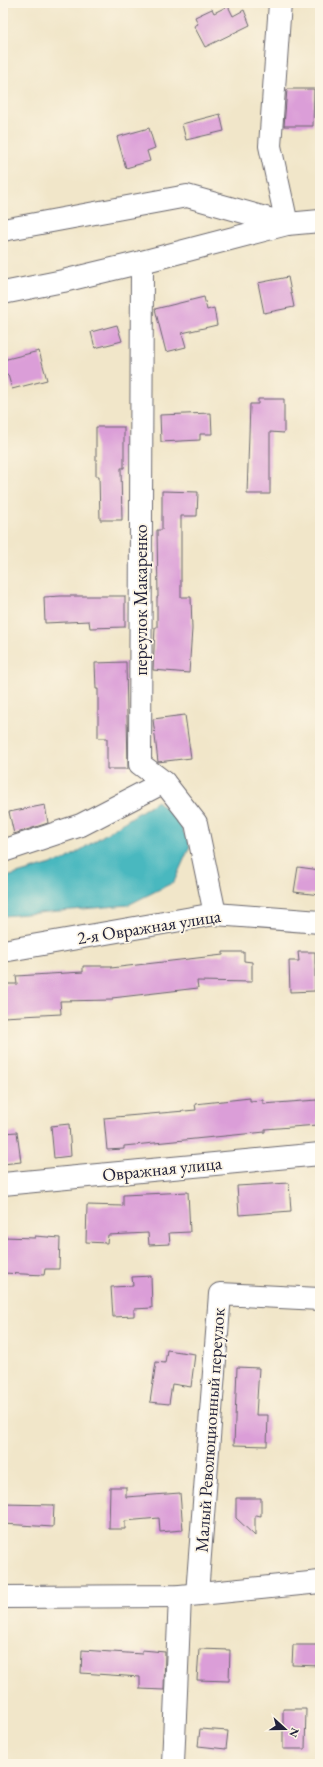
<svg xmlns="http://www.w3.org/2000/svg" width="323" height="1767" viewBox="0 0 323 1767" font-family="'EB Garamond',serif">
	<rect width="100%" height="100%" fill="#fcf5e5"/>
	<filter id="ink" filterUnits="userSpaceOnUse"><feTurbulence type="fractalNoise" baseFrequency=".025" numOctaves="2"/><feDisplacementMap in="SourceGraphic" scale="8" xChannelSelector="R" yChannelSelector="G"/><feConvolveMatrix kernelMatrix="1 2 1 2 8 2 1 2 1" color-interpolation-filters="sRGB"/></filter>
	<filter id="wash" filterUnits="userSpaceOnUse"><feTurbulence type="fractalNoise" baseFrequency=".012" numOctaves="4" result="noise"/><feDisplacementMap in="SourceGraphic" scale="16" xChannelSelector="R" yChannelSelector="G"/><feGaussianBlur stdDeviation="0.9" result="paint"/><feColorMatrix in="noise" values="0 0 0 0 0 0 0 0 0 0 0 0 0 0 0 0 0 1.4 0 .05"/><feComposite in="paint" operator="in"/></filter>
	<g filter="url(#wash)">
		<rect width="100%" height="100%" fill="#f1e6c9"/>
		<polygon fill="#49b8bf" stroke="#366d7d" points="157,801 178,820 190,846 174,882 128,905 3,916 3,878 65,860"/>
		<g id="blocks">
			<g fill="#db9ed8">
				<polygon points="228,6 233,16 244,10 250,25 205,47 194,26 198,24 195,17 212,9 214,13"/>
				<polygon points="287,89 314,89 313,126 284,126"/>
				<polygon points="220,114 224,131 186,140 182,124"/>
				<polygon points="149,128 155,148 147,151 150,161 126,168 117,137"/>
				<polygon points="288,277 294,307 264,313 258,283"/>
				<polygon points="204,297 207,310 214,308 217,325 182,333 186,347 166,352 155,309"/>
				<polygon points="117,325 122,341 95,348 91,332"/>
				<polygon points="39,351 47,380 12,389 8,375 3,377 3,360"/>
				<polygon points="258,399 284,399 284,433 270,432 270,494 247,494 250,404 258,404"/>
				<polygon points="211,413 212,434 200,434 200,440 161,442 160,415"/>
				<polygon points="96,427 124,427 124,468 121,468 122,520 100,520 99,476 96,476"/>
				<polygon points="162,491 198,492 197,516 181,516 181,597 191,597 192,629 189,673 153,670 155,627 157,627 157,597 158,597 157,530 162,530"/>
				<polygon points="61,596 125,596 125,627 90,628 89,621 45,623 44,597"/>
				<polygon points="126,662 128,769 107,769 107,738 98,738 98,689 96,689 95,663"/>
				<polygon points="185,715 191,758 158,762 153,719"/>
				<polygon points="45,805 48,823 14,834 9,812"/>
				<polygon points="298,867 320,870 320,895 294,892"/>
				<polygon points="223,952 244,952 244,961 252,962 252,982 197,981 198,988 112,998 112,1000 60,1001 61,1014 3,1017 3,984 17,984 16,976 83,972 83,966 111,966 111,968 223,955"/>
				<polygon points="298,952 315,952 315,991 290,992 289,961 299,961"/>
				<polygon points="250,1098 250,1101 263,1100 263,1104 317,1100 318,1125 265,1129 265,1132 124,1146 124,1149 107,1150 104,1118 196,1110 195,1104"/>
				<polygon points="69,1124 71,1156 54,1158 51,1126"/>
				<polygon points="17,1132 21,1162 3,1164 3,1133"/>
				<polygon points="289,1183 291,1211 239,1215 237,1186"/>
				<polygon points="188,1192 190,1232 169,1233 170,1244 149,1245 148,1233 108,1235 107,1243 86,1242 87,1205 123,1206 123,1195"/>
				<polygon points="35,1236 60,1238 59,1269 45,1269 44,1275 3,1273 3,1237 35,1238"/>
				<polygon points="151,1276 152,1308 134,1309 134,1316 113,1317 111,1287 133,1286 132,1277"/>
				<polygon points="167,1350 195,1354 191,1387 172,1384 169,1404 150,1402 156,1362 165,1363"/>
				<polygon points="237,1367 259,1368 256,1415 268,1415 267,1446 234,1445"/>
				<polygon points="110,1487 126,1487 126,1497 180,1493 183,1530 160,1532 159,1518 125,1521 125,1529 109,1529"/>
				<polygon points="236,1498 261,1498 261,1516 255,1515 255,1536 236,1518"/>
				<polygon points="3,1504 54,1505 53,1527 3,1524"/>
				<polygon points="293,1645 320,1645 320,1666 292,1665"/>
				<polygon points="199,1649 230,1650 229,1681 197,1680"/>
				<polygon points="82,1650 142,1654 142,1650 165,1652 164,1690 140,1689 140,1677 81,1673"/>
				<polygon points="283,1709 306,1709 305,1749 283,1749"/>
				<polygon points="200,1729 228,1731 226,1749 198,1746"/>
			</g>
		</g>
	</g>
	<g filter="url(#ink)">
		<use href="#blocks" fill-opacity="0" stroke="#6a676d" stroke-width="1"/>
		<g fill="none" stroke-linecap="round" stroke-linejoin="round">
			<g stroke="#6a676d" stroke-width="24">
				<g id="minor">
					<polyline points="3,230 187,196 287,224 270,146 280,3"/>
					<polyline points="142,262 140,764 164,782 196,823 215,914"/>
					<polyline points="3,293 63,281 142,262 287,224 320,221"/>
					<polyline points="3,851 81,825 164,782"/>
					<polyline points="3,951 215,914 320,922"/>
					<polyline points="3,1184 320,1154"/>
					<polyline points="197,1594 220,1294 320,1299"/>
					<polyline points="3,1597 180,1596 320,1582"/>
					<polyline points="173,1764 180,1596"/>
				</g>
			</g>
			<use href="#minor" stroke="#fff" stroke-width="22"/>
		</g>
	</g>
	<g text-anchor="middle" stroke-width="3.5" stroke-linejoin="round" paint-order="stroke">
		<g font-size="18" fill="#22223b" stroke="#fcf5e5">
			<text transform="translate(141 600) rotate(-90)" y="6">переулок Макаренко</text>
			<text transform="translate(149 927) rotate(-9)" y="6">2-я Овражная улица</text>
			<text transform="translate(162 1169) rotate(-6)" y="6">Овражная улица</text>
			<text transform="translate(210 1430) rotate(-86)" y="6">Малый Революционный переулок</text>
		</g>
	</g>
	<rect width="323" height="1767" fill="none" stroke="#fcf5e5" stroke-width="16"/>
	<g transform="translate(285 1729) rotate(111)" stroke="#fcf5e5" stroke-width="3" paint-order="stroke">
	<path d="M0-3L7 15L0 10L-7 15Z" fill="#22223b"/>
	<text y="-6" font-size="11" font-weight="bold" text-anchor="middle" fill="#22223b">N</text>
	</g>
</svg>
